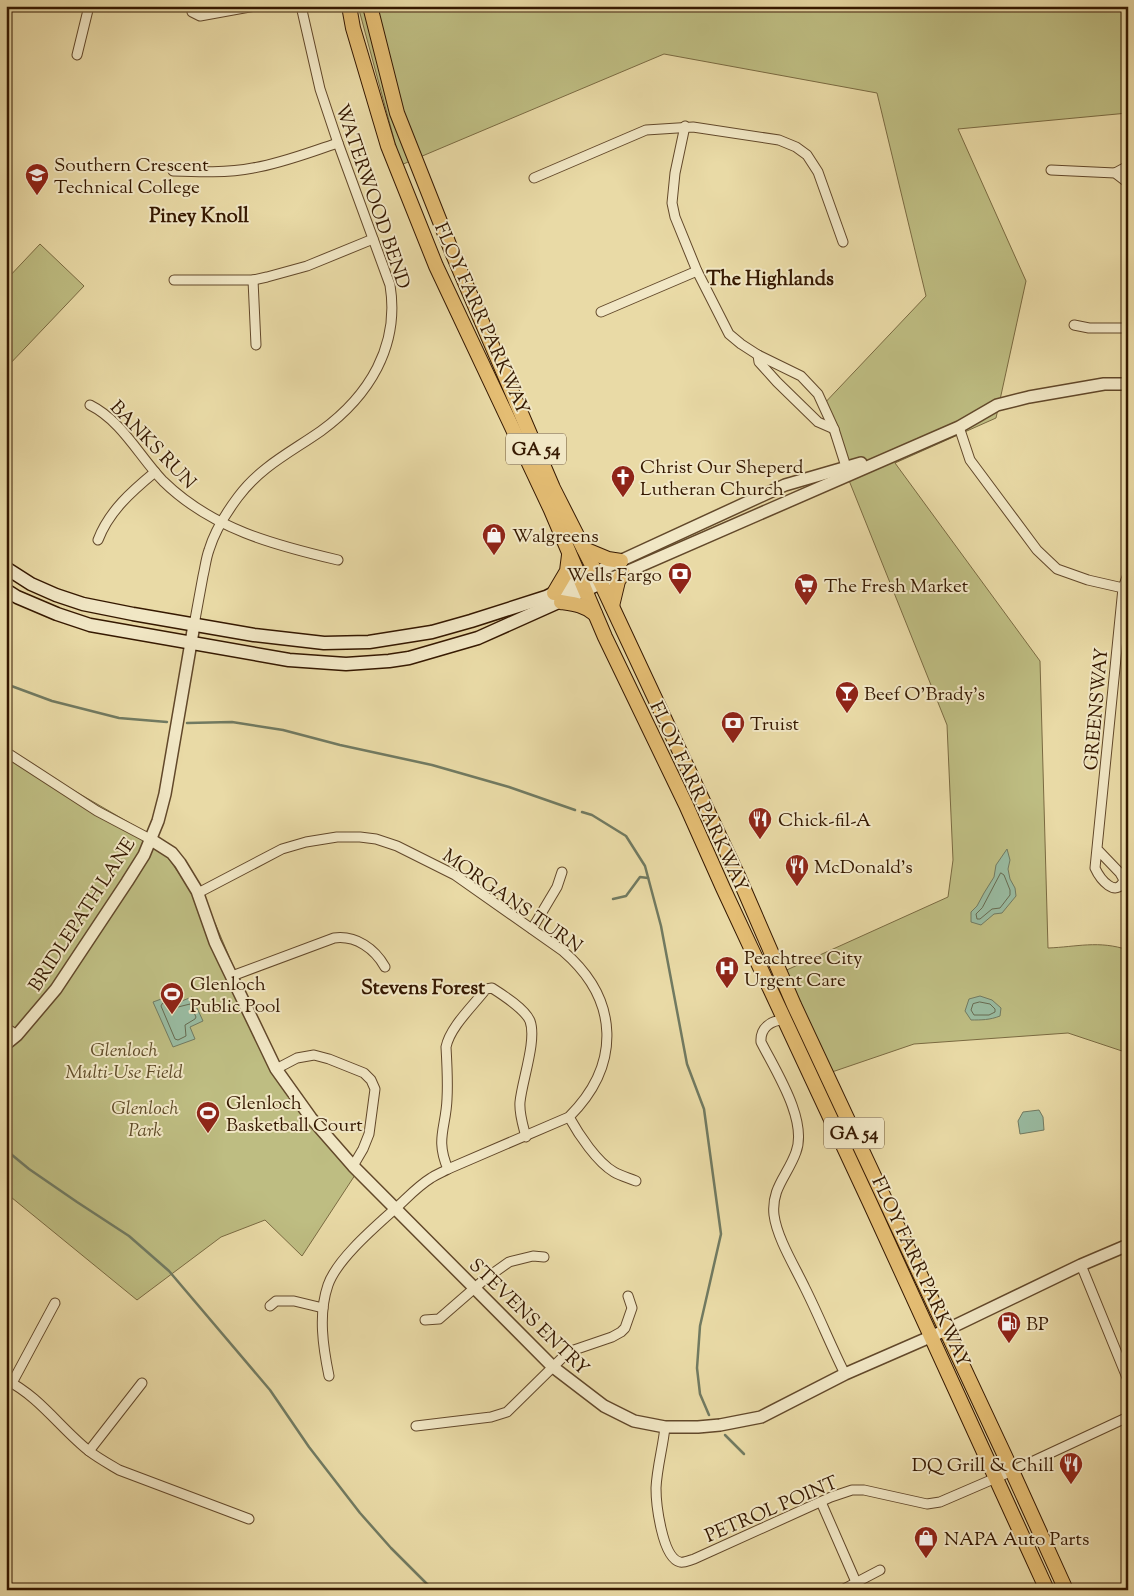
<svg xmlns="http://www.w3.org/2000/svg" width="1134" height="1596" viewBox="0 0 1134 1596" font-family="'Sorts Mill Goudy',serif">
	<rect width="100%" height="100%" fill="#e9daa6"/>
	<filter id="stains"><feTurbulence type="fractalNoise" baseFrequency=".004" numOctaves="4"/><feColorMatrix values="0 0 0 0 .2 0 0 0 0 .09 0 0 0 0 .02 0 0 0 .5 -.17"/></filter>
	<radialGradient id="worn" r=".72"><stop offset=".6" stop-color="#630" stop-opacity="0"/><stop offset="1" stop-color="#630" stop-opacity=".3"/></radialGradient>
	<g fill="#bebd82" stroke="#7a6a41">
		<path d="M358,6H1128V113L958,129L1026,281L996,418L895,463L1040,661L1048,948C1076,947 1099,940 1128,950V1053L1068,1033L914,1044L832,1072L780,973L948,897L953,860L947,725L820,408L926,296L877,93L664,54L401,165Z"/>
		<polygon points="40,244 84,286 6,368 6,280"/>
		<polygon points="6,751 152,836 215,923 273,1061 357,1172 302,1256 265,1220 221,1237 137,1300 6,1193 6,1044 12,1041 6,1024"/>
	</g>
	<g fill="#99bba1" stroke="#717a61">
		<polygon points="1007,849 1010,860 1008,869 1010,879 1015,888 1016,896 1002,913 994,914 981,925 971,922 971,912 977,906 984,893 994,877 996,865"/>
		<polygon points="175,994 179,1002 192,997 203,1021 190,1027 195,1039 173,1047 153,1002"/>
		<path d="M980,996L992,1000L1001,1008L1000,1016C990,1020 981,1020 971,1020L965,1011L969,999Z"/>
		<polygon points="1039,1110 1043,1117 1044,1130 1020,1134 1018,1121 1023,1112"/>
	</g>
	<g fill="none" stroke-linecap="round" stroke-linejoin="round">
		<g stroke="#676a50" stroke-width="1">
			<polygon points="1001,873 1004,875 1010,890 1010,895 1000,908 992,909 980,919 977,919 976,914 982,908"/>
			<polygon points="171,1001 178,1007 190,1004 196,1017 195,1019 185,1025 186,1036 178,1040 175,1039 161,1006 162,1004"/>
			<polygon points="980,1002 990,1004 995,1009 995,1012 989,1015 974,1015 971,1010 973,1004"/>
		</g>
		<g stroke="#717a61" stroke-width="2.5">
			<polyline points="6,684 52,701 119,718 167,722"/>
			<polyline points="187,723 232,722 283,730 340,745 432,765 509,787 575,810"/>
			<polyline points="582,812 592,815 626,836 645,866 661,926 687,1064 704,1109 721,1234 700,1326 697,1368 700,1394 709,1415"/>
			<polyline points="613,899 626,896 640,877 648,878"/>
			<polyline points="6,1150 29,1169 77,1202 129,1236 169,1271 270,1390 309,1447 360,1513 391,1548 433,1590"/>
			<polyline points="725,1435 744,1454"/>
		</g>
		<g stroke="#62482a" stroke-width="11">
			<g id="minor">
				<polyline points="192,12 200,16 255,6"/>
				<polyline points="77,55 89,6"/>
				<polyline points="685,126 675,173 672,203 675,217 697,271 729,334 741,344 758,355 801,376 818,394 834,429 848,473"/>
				<polyline points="1051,170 1115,173 1128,183"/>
				<path d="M173,171C198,172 228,173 253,168C283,163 310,152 338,143"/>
				<polyline points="1115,173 1128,166"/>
				<polyline points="534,178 646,130 693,127 779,140 796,147 807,155 818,172 843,242"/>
				<polyline points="174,280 253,280 267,277 307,266 373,239"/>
				<polyline points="253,280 256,345"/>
				<polyline points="601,312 697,271"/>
				<polyline points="1074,325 1089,328 1128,328"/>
				<polyline points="758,355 759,362 777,382 818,422 834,429"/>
				<path d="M90,405C122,421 139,456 163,481C212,529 274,545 338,560"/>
				<polyline points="959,427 970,460 1037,550 1057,569 1088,580 1123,588"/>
				<path d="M98,540C109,511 132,491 155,472"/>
				<path d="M194,625C197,609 200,592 203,576C205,568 206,558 209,550C215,530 226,513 238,497C260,467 291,452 321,431C369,396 400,346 390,285L338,143L320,89L301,6"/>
				<polyline points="6,752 97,811 150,839"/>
				<path d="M1097,849L1120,873L1124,880C1116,899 1100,879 1095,868L1123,588L1128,574"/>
				<path d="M198,893L282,849L306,842L337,837H360L376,839L397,846L455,875L563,951C620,1000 621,1065 569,1117L448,1169C443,1172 437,1174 431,1178C418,1186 408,1197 396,1208C376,1226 337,1259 328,1285C318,1314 323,1347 329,1376"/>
				<polyline points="532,929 557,887 562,872"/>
				<path d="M232,976L334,938C356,935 375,949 385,967"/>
				<path d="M784,1020C771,1020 760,1028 761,1042C775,1070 808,1120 796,1152C788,1175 771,1188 774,1215C777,1238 795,1267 805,1288C819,1316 831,1346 845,1374"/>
				<polyline points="6,1028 17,1035"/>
				<polyline points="276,1069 297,1058 314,1055 329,1059 364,1073 371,1080 375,1089 369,1134 363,1149 353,1166"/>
				<path d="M569,1117C579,1135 597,1162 614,1172C621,1176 629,1178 636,1181"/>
				<path d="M448,1169C435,1139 446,1128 447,1099C448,1082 447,1064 446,1047C450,1027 473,1006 486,989L492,988C503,995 525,1009 530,1021C537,1040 522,1081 520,1102C519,1114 523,1125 526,1137"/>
				<polyline points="1081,1265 1128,1380"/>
				<polyline points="270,1306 276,1301 294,1301 323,1308"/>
				<polyline points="425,1320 439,1319 485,1279 509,1262 533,1256 544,1257"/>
				<path d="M6,1380C39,1396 61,1429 89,1451C98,1458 109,1464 119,1470L249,1519"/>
				<polyline points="12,1383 55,1303"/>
				<polyline points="416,1426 491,1417 507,1412 562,1358 574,1350 612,1337 621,1332 625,1328 632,1308 628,1296"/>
				<path d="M665,1427C663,1447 657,1467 656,1488C656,1503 662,1558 680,1562C684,1563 690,1560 694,1559L831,1497L852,1490H864L927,1504L940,1502L1012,1471L1128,1417"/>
				<polyline points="89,1451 142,1383"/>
				<polyline points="821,1502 856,1582"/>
				<polyline points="842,1590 880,1570"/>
			</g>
		</g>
		<g stroke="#62482a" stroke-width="14">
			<g id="tertiary">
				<polyline points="596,572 785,485 861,463"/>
				<polyline points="601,583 959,427 997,405 1029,397 1104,384 1128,384"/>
				<polyline points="150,839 172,853 180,863 197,891 215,942 276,1069 311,1118 353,1166 553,1367 604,1406 634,1421 665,1427 698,1427 720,1425 761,1417 845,1374 946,1330 1081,1265 1128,1245"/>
				<polyline points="6,1044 17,1035 56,989 127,882 144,855 158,821 165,794 194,625"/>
			</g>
		</g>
		<g stroke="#351800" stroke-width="15">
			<g id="secondary">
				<polyline points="6,568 31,584 56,595 83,604 133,614 254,635 324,643 369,642 432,632 471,621 546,597 596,572"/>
				<polyline points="6,590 17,597 57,614 90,625 289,660 346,664 389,661 409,658 478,638 601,583"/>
			</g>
		</g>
		<g stroke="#351800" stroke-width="16">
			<g id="primary">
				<polyline points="349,6 353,28 388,146 436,266 551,510 605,637 686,805 723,888 870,1203 1047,1590"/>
				<polyline points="370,6 397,113 452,252 553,488 601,583 739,878 794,1005 1012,1471 1066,1590"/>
				<polyline points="584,549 608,559 621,561"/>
				<polyline points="554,593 567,571 569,555"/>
				<path d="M561,602C574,604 584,605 595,614"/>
				<polyline points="612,606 618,581 623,573"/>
			</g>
		</g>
		<use href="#minor" stroke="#f1e7c5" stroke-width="9"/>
		<use href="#tertiary" stroke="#f1e7c5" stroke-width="11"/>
		<use href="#secondary" stroke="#f1e7c5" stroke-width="12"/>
		<use href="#primary" stroke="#e4bd73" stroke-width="14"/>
	</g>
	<defs>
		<g id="university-pin" transform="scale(1.25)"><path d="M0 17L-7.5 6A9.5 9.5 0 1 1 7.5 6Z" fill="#8f2418" stroke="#f1e7c5"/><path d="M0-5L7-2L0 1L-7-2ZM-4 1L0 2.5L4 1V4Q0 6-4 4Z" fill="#fff"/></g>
		<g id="church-pin" transform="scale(1.25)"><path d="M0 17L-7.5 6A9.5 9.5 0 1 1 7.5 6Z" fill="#8f2418" stroke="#f1e7c5"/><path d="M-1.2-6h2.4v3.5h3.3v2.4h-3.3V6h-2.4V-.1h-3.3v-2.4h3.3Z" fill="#fff"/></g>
		<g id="shop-pin" transform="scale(1.25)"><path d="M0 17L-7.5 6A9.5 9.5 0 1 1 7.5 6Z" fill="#8f2418" stroke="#f1e7c5"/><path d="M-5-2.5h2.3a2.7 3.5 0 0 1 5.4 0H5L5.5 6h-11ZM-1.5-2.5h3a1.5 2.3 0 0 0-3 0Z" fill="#fff"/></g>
		<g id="bank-pin" transform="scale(1.25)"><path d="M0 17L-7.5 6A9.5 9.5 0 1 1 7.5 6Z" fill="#8f2418" stroke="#f1e7c5"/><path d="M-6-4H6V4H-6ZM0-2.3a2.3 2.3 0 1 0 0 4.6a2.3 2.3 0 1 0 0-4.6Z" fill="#fff"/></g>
		<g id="supermarket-pin" transform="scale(1.25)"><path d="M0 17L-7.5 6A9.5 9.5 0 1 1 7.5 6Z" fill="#8f2418" stroke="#f1e7c5"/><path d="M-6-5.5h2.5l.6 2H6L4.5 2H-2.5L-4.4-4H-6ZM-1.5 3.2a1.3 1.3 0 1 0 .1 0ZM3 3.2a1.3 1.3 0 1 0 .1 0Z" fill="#fff"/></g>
		<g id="bar-pin" transform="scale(1.25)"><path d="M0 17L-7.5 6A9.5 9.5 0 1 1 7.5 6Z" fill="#8f2418" stroke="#f1e7c5"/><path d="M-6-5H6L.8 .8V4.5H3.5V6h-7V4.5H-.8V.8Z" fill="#fff"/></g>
		<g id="restaurant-pin" transform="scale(1.25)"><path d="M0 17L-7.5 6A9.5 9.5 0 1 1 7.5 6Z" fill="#8f2418" stroke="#f1e7c5"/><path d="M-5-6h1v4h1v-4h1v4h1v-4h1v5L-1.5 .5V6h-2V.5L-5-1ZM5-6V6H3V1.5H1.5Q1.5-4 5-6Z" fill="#fff"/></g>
		<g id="hospital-pin" transform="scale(1.25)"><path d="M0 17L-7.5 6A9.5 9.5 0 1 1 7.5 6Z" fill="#8f2418" stroke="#f1e7c5"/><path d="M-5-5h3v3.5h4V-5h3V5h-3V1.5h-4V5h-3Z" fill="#fff"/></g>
		<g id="stadium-pin" transform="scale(1.25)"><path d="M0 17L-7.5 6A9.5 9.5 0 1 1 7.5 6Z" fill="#8f2418" stroke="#f1e7c5"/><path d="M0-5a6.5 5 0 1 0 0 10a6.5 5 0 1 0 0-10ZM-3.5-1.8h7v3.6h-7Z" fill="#fff"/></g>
		<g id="fuel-pin" transform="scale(1.25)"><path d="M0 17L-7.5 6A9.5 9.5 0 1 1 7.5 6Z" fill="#8f2418" stroke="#f1e7c5"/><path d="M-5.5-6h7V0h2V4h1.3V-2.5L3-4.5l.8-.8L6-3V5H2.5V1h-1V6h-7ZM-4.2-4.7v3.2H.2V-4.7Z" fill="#fff"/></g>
	</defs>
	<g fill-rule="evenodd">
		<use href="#university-pin" x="37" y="175"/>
		<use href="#church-pin" x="623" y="477"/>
		<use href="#shop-pin" x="494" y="535"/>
		<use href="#bank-pin" x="680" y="574"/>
		<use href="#supermarket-pin" x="806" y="585"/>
		<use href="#bar-pin" x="847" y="693"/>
		<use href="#bank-pin" x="733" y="723"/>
		<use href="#restaurant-pin" x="760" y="819"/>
		<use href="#restaurant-pin" x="797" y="866"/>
		<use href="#hospital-pin" x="727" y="968"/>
		<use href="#stadium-pin" x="172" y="994"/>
		<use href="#stadium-pin" x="208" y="1113"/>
		<use href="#fuel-pin" x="1009" y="1323"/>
		<use href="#restaurant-pin" x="1071" y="1464"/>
		<use href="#shop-pin" x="926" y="1538"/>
	</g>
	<g text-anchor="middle" stroke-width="4" stroke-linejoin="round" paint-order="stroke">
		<g fill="#f1e7c5" stroke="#6d563b" stroke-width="1">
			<rect x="506" y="433.5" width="60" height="31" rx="4"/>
			<rect x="824" y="1117.5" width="60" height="31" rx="4"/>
		</g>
		<g font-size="18" font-weight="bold" fill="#351800">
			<text x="536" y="455">GA 54</text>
			<text x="854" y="1139">GA 54</text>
		</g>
		<g font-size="19" fill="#351800" stroke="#f1e7c5" text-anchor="start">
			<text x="54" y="171">Southern Crescent<tspan x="54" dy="22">Technical College</tspan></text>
			<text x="640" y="473">Christ Our Sheperd<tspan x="640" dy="22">Lutheran Church</tspan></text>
			<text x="512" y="542">Walgreens</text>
			<text x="662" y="581" text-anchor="end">Wells Fargo</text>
			<text x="824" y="592">The Fresh Market</text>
			<text x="864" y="700">Beef O'Brady's</text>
			<text x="750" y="730">Truist</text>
			<text x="778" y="826">Chick-fil-A</text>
			<text x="814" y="873">McDonald's</text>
			<text x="744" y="964">Peachtree City<tspan x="744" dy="22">Urgent Care</tspan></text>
			<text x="190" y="990">Glenloch<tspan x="190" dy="22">Public Pool</tspan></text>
			<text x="226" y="1109">Glenloch<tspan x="226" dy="22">Basketball Court</tspan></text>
			<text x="1026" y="1330">BP</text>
			<text x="1054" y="1471" text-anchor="end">DQ Grill &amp; Chill</text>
			<text x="944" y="1545">NAPA Auto Parts</text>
		</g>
		<g font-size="19" fill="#351800" stroke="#f1e7c5">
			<text transform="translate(374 196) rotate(71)" y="7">WATERWOOD BEND</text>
			<text transform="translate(483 318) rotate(66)" y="7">FLOY FARR PARKWAY</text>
			<text transform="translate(154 444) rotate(46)" y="7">BANKS RUN</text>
			<text transform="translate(1095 709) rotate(-85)" y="7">GREENSWAY</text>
			<text transform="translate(700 796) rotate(65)" y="7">FLOY FARR PARKWAY</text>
			<text transform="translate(513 900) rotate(35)" y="7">MORGANS TURN</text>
			<text transform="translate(81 914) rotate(-57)" y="7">BRIDLEPATH LANE</text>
			<text transform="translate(922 1271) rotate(65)" y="7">FLOY FARR PARKWAY</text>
			<text transform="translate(530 1316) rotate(44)" y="7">STEVENS ENTRY</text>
			<text transform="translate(771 1508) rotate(-23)" y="7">PETROL POINT</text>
		</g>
		<g font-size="19" font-style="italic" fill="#5e4a27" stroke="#f1e7c5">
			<text x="124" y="1056">Glenloch<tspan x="124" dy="22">Multi-Use Field</tspan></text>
			<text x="145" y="1114">Glenloch<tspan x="145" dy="22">Park</tspan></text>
		</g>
		<g font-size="20" font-weight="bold" fill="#351800" stroke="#f1e7c5">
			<text x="199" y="222">Piney Knoll</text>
			<text x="770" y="285">The Highlands</text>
			<text x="423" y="994">Stevens Forest</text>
		</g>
	</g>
	<rect width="1134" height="1596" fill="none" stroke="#e9daa6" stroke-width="25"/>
	<rect x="8" y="8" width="1119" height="1581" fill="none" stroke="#351800" stroke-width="2.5"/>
	<rect x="12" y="12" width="1109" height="1571" fill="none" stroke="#351800"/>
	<rect width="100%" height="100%" filter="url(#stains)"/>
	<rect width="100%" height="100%" fill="url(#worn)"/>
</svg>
